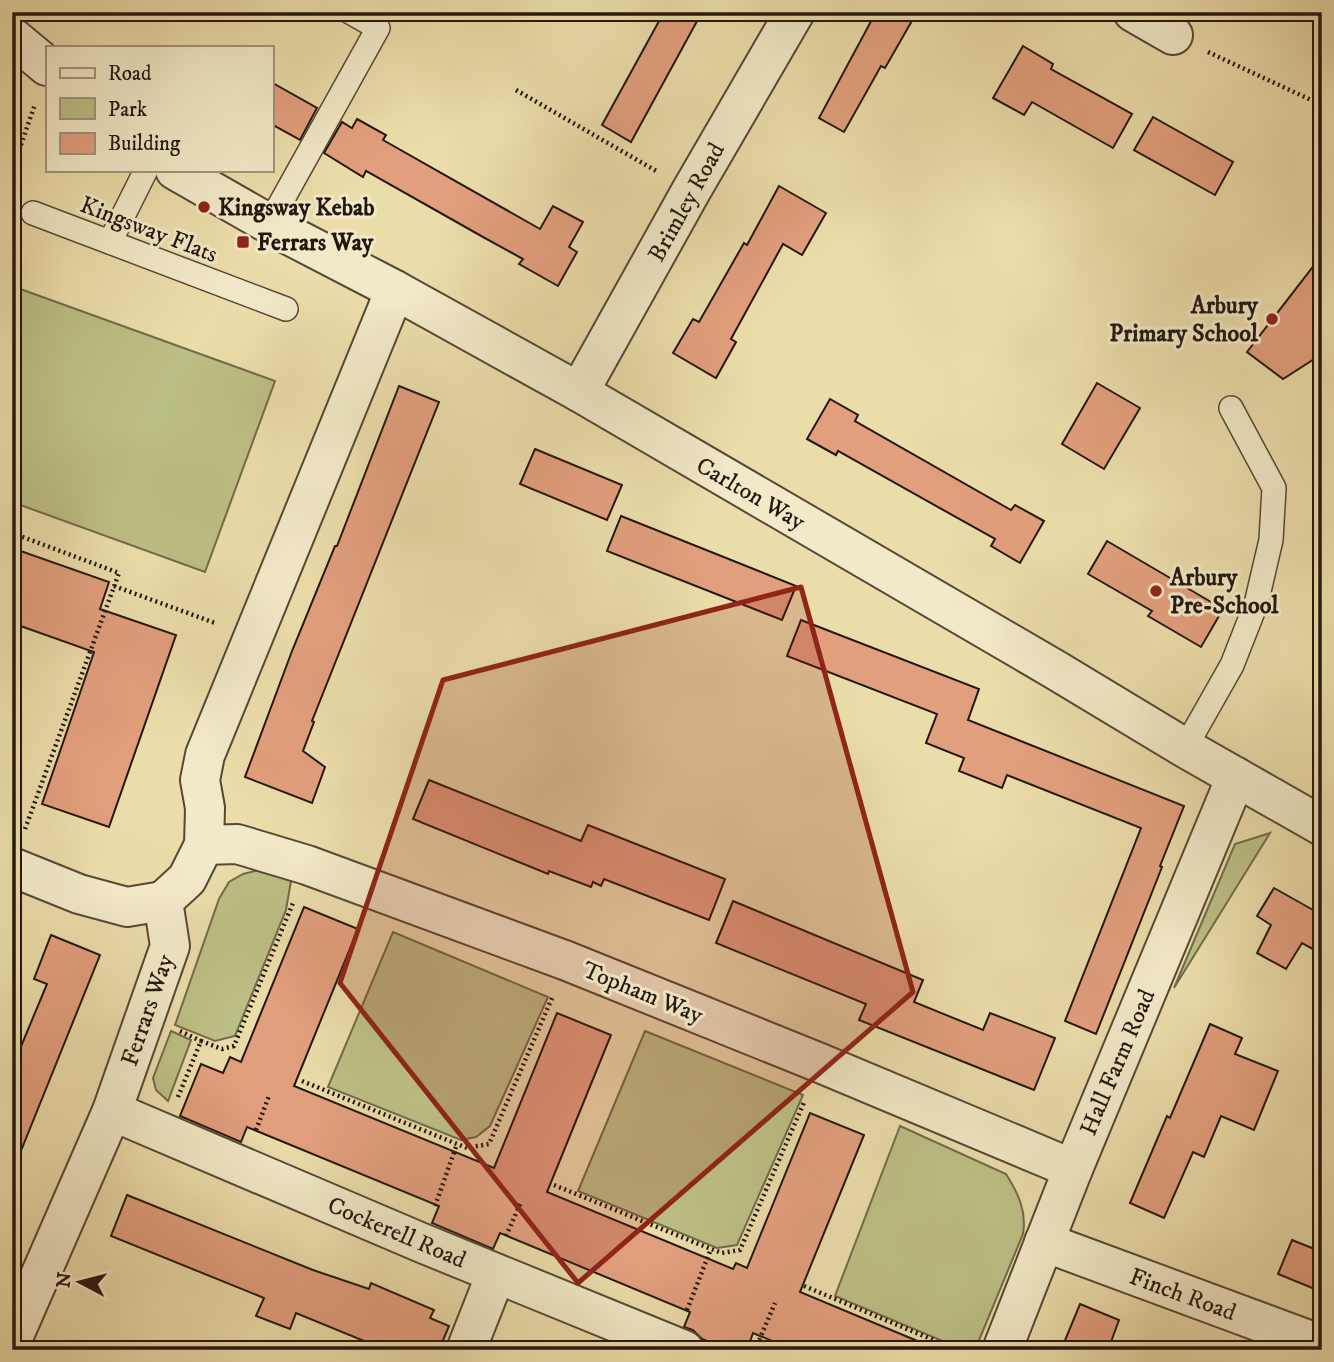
<svg xmlns="http://www.w3.org/2000/svg" width="1334" height="1362" viewBox="0 0 1334 1362" font-family="'IM FELL DW Pica',serif">
	<rect width="100%" height="100%" fill="#ebddaa"/>
	<filter id="stains"><feTurbulence type="fractalNoise" baseFrequency=".00286" numOctaves="4"/><feColorMatrix values="0 0 0 0 .2 0 0 0 0 .09 0 0 0 0 .02 0 0 0 .5 -.17"/></filter>
	<radialGradient id="worn" r=".72"><stop offset=".6" stop-color="#630" stop-opacity="0"/><stop offset="1" stop-color="#630" stop-opacity=".3"/></radialGradient>
	<g fill="#bcbf85" stroke="#706b4a" stroke-width="2">
		<polygon points="12,286 275,381 205,572 12,502"/>
		<polygon points="1270,833 1174,988 1235,844"/>
		<polygon points="259,870 272,873 291,881 286,910 235,1036 215,1041 175,1025 219,899 229,882 243,874"/>
		<polygon points="393,932 548,997 490,1126 476,1137 461,1140 328,1087"/>
		<polygon points="171,1031 191,1040 168,1101 156,1090 153,1078"/>
		<polygon points="645,1031 803,1095 737,1245 717,1248 578,1191"/>
		<path d="M900,1126L1006,1174C1018,1193 1027,1211 1023,1234L975,1350H964L835,1296Z"/>
	</g>
	<g fill="#e29f7d" stroke="#241710" stroke-width="2">
		<polygon points="664,12 702,12 631,142 602,125"/>
		<polygon points="876,12 917,12 885,68 881,66 844,132 819,118"/>
		<polygon points="1023,46 1053,64 1051,69 1132,114 1113,148 1032,102 1024,115 993,98"/>
		<polygon points="271,82 317,108 300,140 271,124"/>
		<polygon points="1153,117 1233,162 1215,195 1134,150"/>
		<polygon points="357,119 386,135 383,140 540,229 553,206 583,222 569,247 577,252 558,286 519,264 523,259 483,237 366,171 363,177 324,153 342,122 352,128"/>
		<polygon points="779,186 826,213 802,255 783,244 731,339 736,342 716,378 673,353 693,319 699,322 744,243 747,245"/>
		<polygon points="1322,255 1322,354 1283,379 1247,352"/>
		<polygon points="1097,383 1140,408 1104,469 1062,444"/>
		<polygon points="399,386 439,402 312,721 314,722 303,751 325,767 312,803 245,777 292,651 335,546 337,546"/>
		<polygon points="830,399 858,415 855,421 1011,510 1015,505 1044,521 1020,563 991,546 995,539 838,451 836,455 807,439"/>
		<polygon points="535,449 622,485 607,520 520,484"/>
		<polygon points="621,516 796,586 782,620 607,551"/>
		<polygon points="1107,541 1223,609 1201,647 1148,616 1152,611 1088,574"/>
		<polygon points="12,548 109,582 100,609 176,635 109,827 42,804 94,652 12,623"/>
		<polygon points="801,620 979,689 968,720 1184,806 1160,866 1162,867 1096,1034 1065,1021 1141,828 1007,775 1002,788 959,771 964,758 926,743 937,714 787,656"/>
		<polygon points="429,780 581,841 588,825 725,879 709,920 604,879 601,886 593,882 591,887 549,871 548,874 413,819"/>
		<polygon points="1274,888 1322,915 1322,954 1302,943 1286,969 1257,953 1271,925 1257,916"/>
		<polygon points="733,901 923,980 914,1002 983,1030 990,1013 1055,1038 1034,1090 859,1020 866,1004 716,943"/>
		<polygon points="304,907 358,929 294,1086 494,1168 557,1013 611,1035 547,1192 733,1269 736,1263 747,1268 810,1113 864,1135 800,1292 939,1350 794,1350 753,1333 747,1350 729,1350 702,1339 693,1330 684,1327 690,1312 500,1233 493,1249 432,1223 439,1206 247,1127 241,1142 180,1116 201,1064 223,1073 230,1057 241,1062"/>
		<polygon points="51,935 100,955 14,1168 12,1168 12,1068 47,984 34,979"/>
		<polygon points="1210,1024 1242,1038 1235,1054 1278,1071 1254,1130 1221,1116 1204,1157 1193,1152 1164,1218 1130,1203 1167,1116 1170,1118"/>
		<polygon points="127,1195 313,1270 369,1289 371,1283 434,1310 430,1318 449,1326 439,1350 386,1350 296,1313 290,1329 256,1316 264,1298 111,1236"/>
		<polygon points="1292,1240 1322,1252 1322,1292 1278,1274"/>
		<polygon points="1080,1304 1119,1320 1108,1350 1061,1350"/>
	</g>
	<g fill="none" stroke-linecap="round" stroke-linejoin="round">
		<g stroke="#564836" stroke-width="26">
			<g id="service">
				<polyline points="33,213 286,309"/>
				<polyline points="269,224 378,28 350,12"/>
				<polyline points="110,242 146,170"/>
				<polyline points="1185,748 1232,665 1256,604 1271,540 1274,488 1231,408"/>
			</g>
		</g>
		<g stroke="#564836" stroke-width="42">
			<g id="minor">
				<polyline points="1133,12 1173,35"/>
				<polyline points="12,37 47,66"/>
				<polyline points="175,170 287,234 395,290 579,392 1054,669 1185,748 1322,826"/>
				<polyline points="579,392 691,191 795,12"/>
				<polyline points="204,845 237,844 307,865 567,961 820,1063 1073,1169"/>
				<polyline points="12,867 79,894 127,907 163,901"/>
				<polyline points="112,1111 422,1243 684,1350"/>
				<polyline points="1044,1242 1322,1345"/>
				<polyline points="12,1340 112,1111 170,946 163,901 187,879 204,845 205,808 200,780 205,755 395,290"/>
				<polyline points="466,1350 496,1274"/>
				<polyline points="1002,1350 1073,1169 1236,777"/>
			</g>
		</g>
		<g stroke="#241710" stroke-width="4.5" stroke-dasharray="2 3.5" stroke-linecap="butt">
			<polyline points="1208,52 1322,105"/>
			<polyline points="516,90 658,172"/>
			<polyline points="12,171 35,104"/>
			<polyline points="12,533 119,573 25,829"/>
			<polyline points="114,586 215,623"/>
			<polyline points="180,1031 201,1041"/>
			<polyline points="302,1081 467,1148 489,1144 552,998"/>
			<polyline points="178,1097 201,1041 222,1049 234,1046 293,903"/>
			<polyline points="256,1130 269,1096"/>
			<polyline points="554,1185 711,1249 722,1253 740,1250 805,1100"/>
			<polyline points="435,1206 457,1144"/>
			<polyline points="506,1236 521,1202"/>
			<polyline points="804,1286 936,1341 949,1350"/>
			<polyline points="687,1310 711,1249"/>
			<polyline points="755,1350 775,1303"/>
		</g>
		<use href="#service" stroke="#f2e9c8" stroke-width="23"/>
		<use href="#minor" stroke="#f2e9c8" stroke-width="38"/>
	</g>
	<path fill="#8f2418" fill-opacity="0.2" stroke="#8f2418" stroke-width="5" stroke-linejoin="round" d="M801,587L913,992L578,1283L340,983L443,680Z"/>
	<g fill="#8f2418" stroke="#f2e9c8" stroke-width="2.5">
		<circle cx="204" cy="207" r="7"/>
		<rect x="236" y="235" width="14" height="14" rx="3.5"/>
		<circle cx="1272" cy="319" r="7"/>
		<circle cx="1156" cy="591" r="7"/>
	</g>
	<g text-anchor="middle" stroke-width="6" stroke-linejoin="round" paint-order="stroke">
		<g font-size="24" fill="#241710" stroke="#f2e9c8">
			<text transform="translate(686 202) rotate(-61)" y="8">Brimley Road</text>
			<text transform="translate(149 229) rotate(21)" y="8">Kingsway Flats</text>
			<text transform="translate(751 493) rotate(30)" y="8">Carlton Way</text>
			<text transform="translate(643 992) rotate(22)" y="8">Topham Way</text>
			<text transform="translate(147 1010) rotate(-71)" y="8">Ferrars Way</text>
			<text transform="translate(1117 1062) rotate(-67)" y="8">Hall Farm Road</text>
			<text transform="translate(397 1232) rotate(23)" y="8">Cockerell Road</text>
			<text transform="translate(1183 1294) rotate(20)" y="8">Finch Road</text>
		</g>
		<g font-size="24" font-weight="bold" fill="#241710" stroke="#f2e9c8" text-anchor="start">
			<text x="218" y="215">Kingsway Kebab</text>
			<text x="257" y="250">Ferrars Way</text>
			<text x="1258" y="313" text-anchor="end">Arbury<tspan x="1258" dy="28">Primary School</tspan></text>
			<text x="1170" y="585">Arbury<tspan x="1170" dy="28">Pre-School</tspan></text>
		</g>
	</g>
	<rect width="1334" height="1362" fill="none" stroke="#ebddaa" stroke-width="42"/>
	<rect x="14" y="14" width="1306" height="1334" fill="none" stroke="#241710" stroke-width="3.5"/>
	<rect x="21" y="21" width="1292" height="1320" fill="none" stroke="#241710" stroke-width="2"/>
	<rect x="46" y="46" width="228" height="126" fill="#f2e9c8" stroke="#a0957e" stroke-width="2"/>
	<rect x="60" y="68" width="35" height="10" fill="#f2e9c8" stroke="#a0957e" stroke-width="2"/>
	<text x="108" y="80" font-size="21" fill="#241710">Road</text>
	<rect x="60" y="98" width="35" height="21" fill="#bcbf85" stroke="#a0957e" stroke-width="2"/>
	<text x="108" y="116" font-size="21" fill="#241710">Park</text>
	<rect x="60" y="133" width="35" height="21" fill="#e29f7d" stroke="#a0957e" stroke-width="2"/>
	<text x="108" y="150" font-size="21" fill="#241710">Building</text>
	<g transform="translate(80 1282) rotate(277)" stroke="#f2e9c8" stroke-width="5" paint-order="stroke">
	<path d="M0-5L12 26L0 18L-12 26Z" fill="#241710"/>
	<text y="-10" font-size="19" font-weight="bold" text-anchor="middle" fill="#241710">N</text>
	</g>
	<rect width="100%" height="100%" filter="url(#stains)"/>
	<rect width="100%" height="100%" fill="url(#worn)"/>
</svg>
